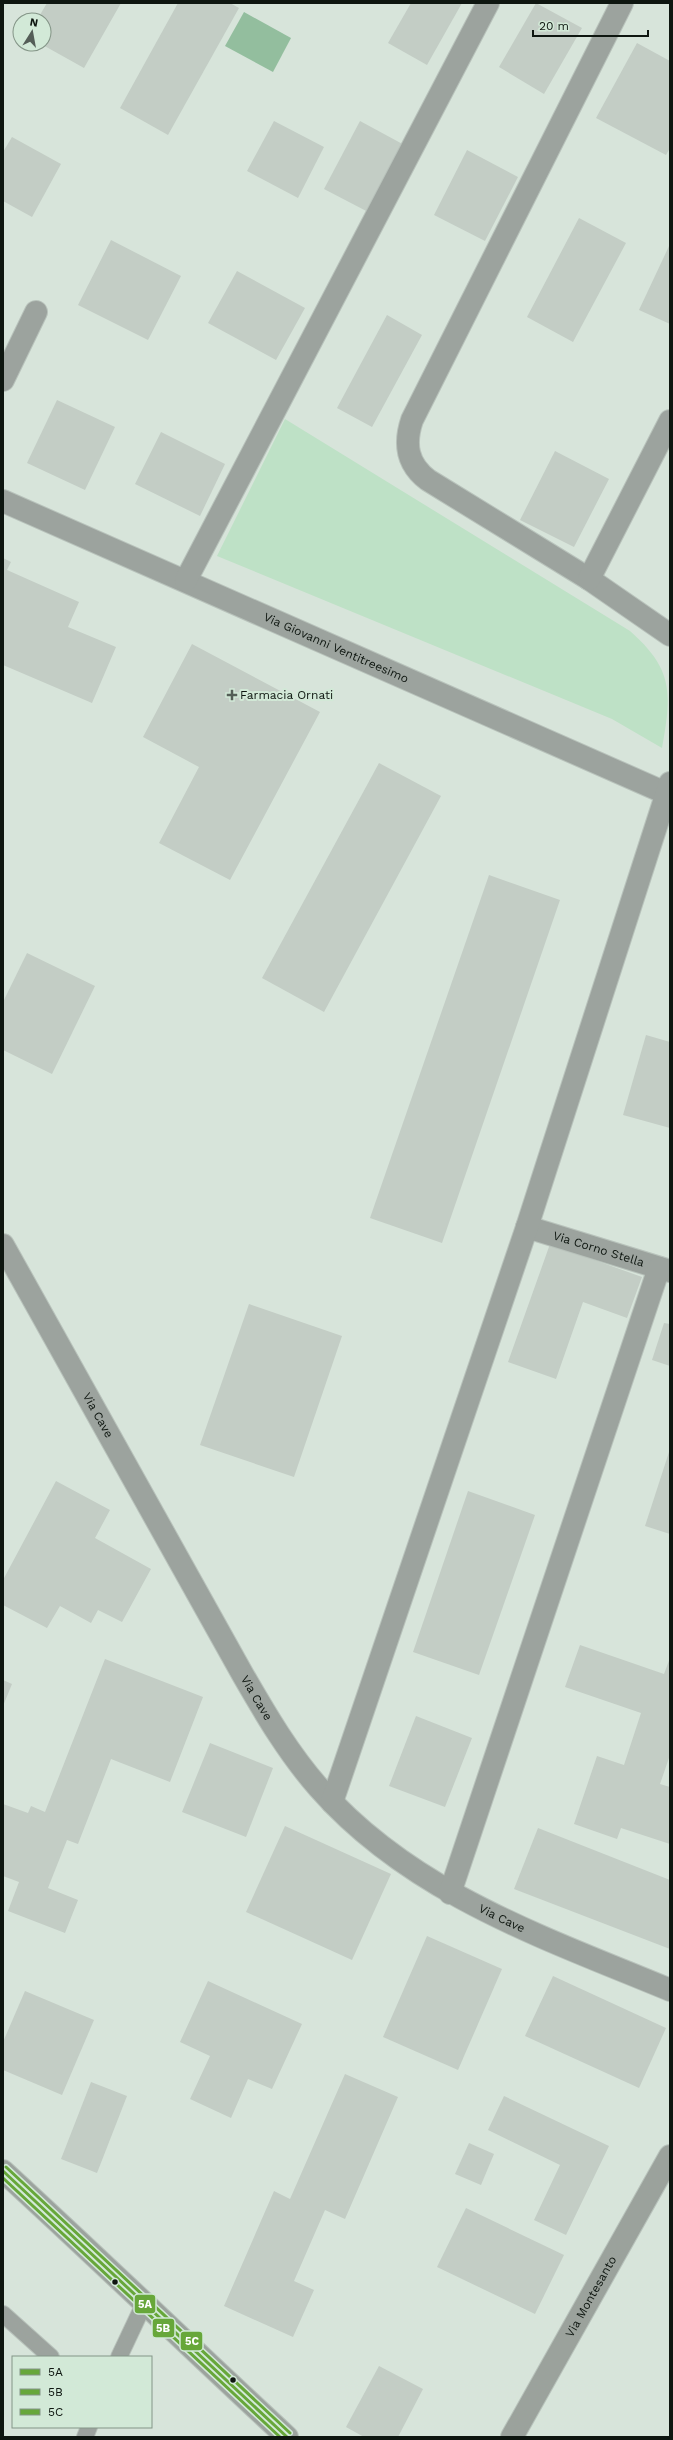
<svg xmlns="http://www.w3.org/2000/svg" width="673" height="2440" viewBox="0 0 673 2440" font-family="'Work Sans',sans-serif">
	<rect width="100%" height="100%" fill="#d7e4da"/>
	<path fill="#bee1c6" d="M285,419L630,631C673,669 672,692 662,748L612,719L217,556Z"/>
	<polygon fill="#93be9e" points="244,12 291,38 273,72 225,46"/>
	<g fill="#c3cdc5">
		<polygon points="47,3 121,3 84,68 41,44 44,44 44,20 37,20"/>
		<polygon points="178,3 230,3 239,8 168,135 120,108"/>
		<polygon points="411,3 462,3 427,65 388,43"/>
		<polygon points="536,3 582,28 544,94 499,67"/>
		<polygon points="637,43 670,61 670,148 666,155 596,118"/>
		<polygon points="274,121 324,147 298,198 247,171"/>
		<polygon points="360,121 408,147 372,214 324,189"/>
		<polygon points="12,137 61,164 32,217 3,201 3,152"/>
		<polygon points="467,150 518,177 485,241 434,215"/>
		<polygon points="579,218 626,243 573,342 527,317"/>
		<polygon points="111,240 181,276 148,340 78,305"/>
		<polygon points="670,244 670,324 639,310"/>
		<polygon points="237,271 305,308 276,360 208,323"/>
		<polygon points="387,315 422,335 372,427 337,408"/>
		<polygon points="57,400 115,427 85,490 27,463"/>
		<polygon points="161,432 225,464 200,516 135,484"/>
		<polygon points="555,451 609,479 574,547 520,520"/>
		<polygon points="3,558 11,562 7,570 79,602 68,627 116,647 92,703 3,665"/>
		<polygon points="192,644 320,712 230,880 159,843 199,767 143,737"/>
		<polygon points="379,763 441,796 324,1012 262,978"/>
		<polygon points="489,875 560,900 442,1243 370,1218"/>
		<polygon points="27,953 95,986 52,1074 3,1050 3,1002"/>
		<polygon points="646,1035 670,1042 670,1128 623,1115"/>
		<polygon points="550,1244 642,1277 627,1318 583,1302 556,1379 508,1362"/>
		<polygon points="249,1304 342,1336 294,1477 200,1445"/>
		<polygon points="664,1323 670,1324 670,1366 652,1360"/>
		<polygon points="670,1449 670,1534 645,1526"/>
		<polygon points="56,1481 110,1510 95,1538 151,1569 122,1622 98,1610 91,1623 60,1606 47,1628 3,1605 3,1580"/>
		<polygon points="468,1491 535,1515 479,1675 413,1652"/>
		<polygon points="580,1645 664,1674 670,1658 670,1755 660,1784 670,1787 670,1844 621,1828 617,1839 574,1824 597,1756 624,1765 641,1713 565,1687"/>
		<polygon points="105,1659 203,1697 170,1782 111,1759 78,1844 67,1840 48,1888 78,1900 65,1933 8,1911 19,1882 3,1876 3,1804 28,1813 31,1806 45,1812"/>
		<polygon points="3,1680 12,1684 3,1706"/>
		<polygon points="416,1716 472,1738 445,1807 389,1786"/>
		<polygon points="210,1743 273,1768 246,1837 182,1812"/>
		<polygon points="285,1826 391,1874 352,1960 246,1912"/>
		<polygon points="538,1828 670,1880 670,1949 514,1889"/>
		<polygon points="427,1936 502,1969 458,2070 383,2037"/>
		<polygon points="553,1976 666,2028 639,2088 525,2036"/>
		<polygon points="208,1981 302,2024 272,2089 248,2079 231,2118 190,2099 210,2056 180,2042"/>
		<polygon points="25,1991 94,2020 62,2095 3,2070 3,2042"/>
		<polygon points="345,2074 398,2097 345,2219 325,2210 294,2281 314,2290 293,2337 224,2306 274,2191 290,2199"/>
		<polygon points="91,2082 127,2096 97,2173 61,2159"/>
		<polygon points="504,2096 609,2146 566,2235 534,2220 560,2165 488,2130"/>
		<polygon points="469,2143 494,2154 481,2185 455,2174"/>
		<polygon points="466,2208 564,2255 535,2314 437,2267"/>
		<polygon points="379,2366 423,2389 398,2437 364,2437 346,2427"/>
	</g>
	<g fill="none" stroke-linecap="round" stroke-linejoin="round">
		<g stroke="#b8c2bb" stroke-width="18">
			<g id="lane">
				<polyline points="3,2314 51,2357"/>
				<polyline points="119,2357 144,2304"/>
				<polyline points="85,2437 89,2427"/>
			</g>
		</g>
		<g stroke="#b8c2bb" stroke-width="24">
			<g id="street">
				<path d="M622,3L412,420C404,444 407,464 428,480L589,579L670,635"/>
				<polyline points="3,380 36,312"/>
				<path id="s1" d="M3,501L670,795"/>
				<polyline points="589,579 670,421"/>
				<polyline points="186,580 488,3"/>
				<path id="s2" d="M527,1227L670,1271"/>
				<path id="s3" d="M3,1245L243,1675C266,1715 289,1754 319,1788C411,1893 545,1938 670,1990"/>
				<polyline points="332,1802 527,1227 670,783"/>
				<polyline points="450,1893 659,1268"/>
				<path d="M3,2171C99,2259 192,2349 287,2437"/>
			</g>
		</g>
		<g stroke="#b8c2bb" stroke-width="24">
			<g id="secondary">
				<path id="s4" d="M512,2437L670,2156"/>
			</g>
		</g>
		<use href="#lane" stroke="#9ca39e" stroke-width="16"/>
		<use href="#street" stroke="#9ca39e" stroke-width="22"/>
		<use href="#secondary" stroke="#9ba29c" stroke-width="22"/>
		<g stroke="#d2e9d7" stroke-width="6">
			<polyline id="bus-1" points="3,2171 287,2437"/>
		</g>
		<g stroke="#d2e9d7" stroke-width="6">
			<polyline id="bus-2" points="3,2178 280,2437"/>
		</g>
		<g stroke="#d2e9d7" stroke-width="6">
			<polyline id="bus-3" points="6,2167 290,2433"/>
		</g>
		<use href="#bus-1" stroke="#67a73a" stroke-width="3"/>
		<use href="#bus-2" stroke="#67a73a" stroke-width="3"/>
		<use href="#bus-3" stroke="#67a73a" stroke-width="3"/>
	</g>
	<path fill="#545e57" stroke="#d2e9d7" stroke-width="1.5" d="M230 689h4v4h4v4h-4v4h-4v-4h-4v-4h4z"/>
	<g fill="#0e1610" stroke="#d2e9d7" stroke-width="1.5">
		<circle cx="115" cy="2282" r="3.5"/>
		<circle cx="233" cy="2380" r="3.5"/>
	</g>
	<g text-anchor="middle" stroke-width="4" stroke-linejoin="round" paint-order="stroke">
		<g font-size="12" fill="#0e1610" stroke="#d2e9d7">
			<text dy="4" stroke="none"><textPath href="#s1" startOffset="364">Via Giovanni Ventitreesimo</textPath></text>
			<text dy="4" stroke="none"><textPath href="#s2" startOffset="75">Via Corno Stella</textPath></text>
			<text dy="4" stroke="none"><textPath href="#s3" startOffset="195">Via Cave</textPath></text>
			<text dy="4" stroke="none"><textPath href="#s3" startOffset="519">Via Cave</textPath></text>
			<text dy="4" stroke="none"><textPath href="#s3" startOffset="855">Via Cave</textPath></text>
			<text dy="4" stroke="none"><textPath href="#s4" startOffset="161">Via Montesanto</textPath></text>
		</g>
		<g font-size="12" fill="#0e1610" stroke="#d2e9d7" text-anchor="start">
			<text x="240" y="699">Farmacia Ornati</text>
		</g>
	</g>
	<g stroke="#d2e9d7" stroke-width="1.5">
		<rect x="134" y="2294" width="22" height="20" rx="4" fill="#67a73a"/>
		<rect x="152" y="2318" width="23" height="20" rx="4" fill="#67a73a"/>
		<rect x="180" y="2331" width="23" height="20" rx="4" fill="#67a73a"/>
	</g>
	<g font-size="11" text-anchor="middle" font-weight="bold" fill="#fff">
		<text x="145" y="2308">5A</text>
		<text x="163" y="2332">5B</text>
		<text x="192" y="2345">5C</text>
	</g>
	<rect width="673" height="2440" fill="none" stroke="#0e1610" stroke-width="8"/>
	<rect x="12" y="2356" width="140" height="72" fill="#d2e9d7" stroke="#849587"/>
	<rect x="20" y="2369" width="20" height="6" fill="#67a73a" stroke="#849587"/>
	<text x="48" y="2376" font-size="12" fill="#0e1610">5A</text>
	<rect x="20" y="2389" width="20" height="6" fill="#67a73a" stroke="#849587"/>
	<text x="48" y="2396" font-size="12" fill="#0e1610">5B</text>
	<rect x="20" y="2409" width="20" height="6" fill="#67a73a" stroke="#849587"/>
	<text x="48" y="2416" font-size="12" fill="#0e1610">5C</text>
	<g transform="translate(32 32) rotate(11)"><circle r="19" fill="#d2e9d7" stroke="#849587"/>
	<path d="M0-3L7 15L0 10L-7 15Z" fill="#545e57"/>
	<text y="-6" font-size="11" font-weight="bold" text-anchor="middle" fill="#0e1610">N</text>
	</g>
	<path d="M533 30v6h115v-6" fill="none" stroke="#0e1610" stroke-width="2"/>
	<text x="539" y="30" font-size="12" fill="#0e1610" stroke="#d2e9d7" stroke-width="3" paint-order="stroke">20 m</text>
</svg>
